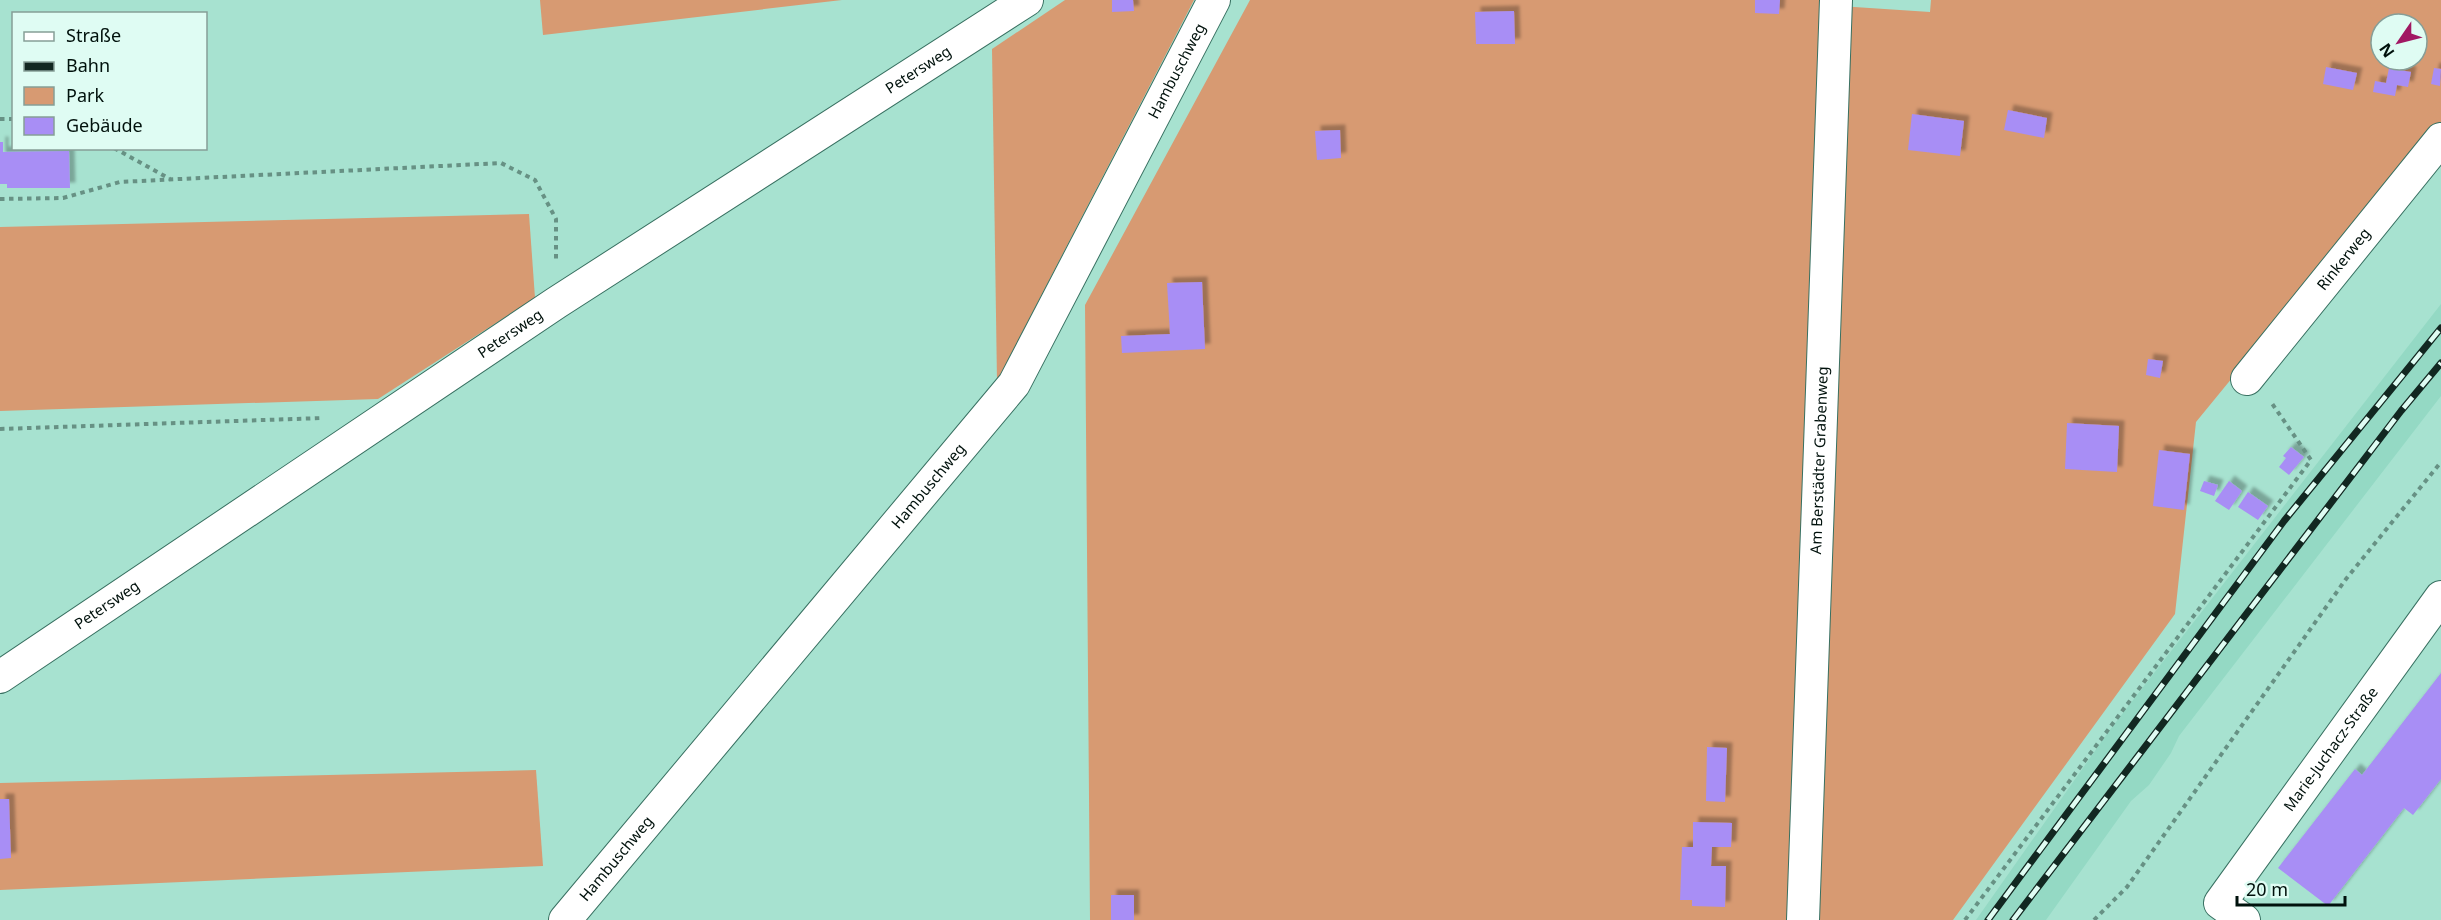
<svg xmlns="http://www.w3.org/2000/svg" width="2441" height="920" viewBox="0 0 2441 920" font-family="'Noto Sans',sans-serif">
	<defs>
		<filter id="shadow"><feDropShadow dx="5.5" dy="-5.5" stdDeviation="1.5" flood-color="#0004"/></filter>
	</defs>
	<rect width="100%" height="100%" fill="#a7e2d0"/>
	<polygon fill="#94d9c4" points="2441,304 2441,396 2179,736 2171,753 2149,785 2131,801 2046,920 1976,920 2109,731"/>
	<g fill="#d79a72" fill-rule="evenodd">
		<polygon points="540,0 842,0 543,35"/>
		<polygon points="1065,0 1194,0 997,381 992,49"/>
		<path d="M1250,0H1824V5L1930,12L1931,0H2441V123L2196,422L2175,614L1953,920H1090L1085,305ZM2381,24H2417V60H2381Z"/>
		<polygon points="529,214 535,298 378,399 0,411 0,227"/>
		<polygon points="536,770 543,866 0,890 0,783"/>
	</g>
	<g fill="#a88ef5" filter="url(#shadow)">
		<polygon points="1112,0 1133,0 1134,11 1112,12"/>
		<polygon points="1755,0 1780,0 1779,14 1755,13"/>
		<polygon points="1514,11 1515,44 1476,44 1475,12"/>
		<polygon points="2326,67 2357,73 2353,90 2323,84"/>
		<polygon points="2389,68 2411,72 2408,87 2397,85 2395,96 2373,92 2375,81 2386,83"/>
		<polygon points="2434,68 2441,69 2440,86 2431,84"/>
		<polygon points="2008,110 2047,118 2044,138 2004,130"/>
		<polygon points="1912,114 1964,121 1960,156 1908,150"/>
		<polygon points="1340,130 1341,158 1317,160 1315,131"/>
		<polygon points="0,142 3,142 3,152 69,151 70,188 7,188 7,184 0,184"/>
		<polygon points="1202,282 1205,349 1122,353 1121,336 1170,334 1167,283"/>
		<polygon points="2148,359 2163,361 2160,378 2146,375"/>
		<polygon points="2067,423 2119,426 2117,472 2065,469"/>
		<polygon points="2291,447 2304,457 2289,475 2279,467 2286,458 2283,456"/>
		<polygon points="2159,450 2190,454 2184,510 2153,506"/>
		<polygon points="2204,481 2218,485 2214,496 2200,491"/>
		<polygon points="2229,481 2242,491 2229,510 2215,501"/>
		<polygon points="2248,492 2268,506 2258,520 2238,507"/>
		<polygon points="2441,673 2441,779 2413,815 2404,808 2328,906 2278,868 2355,769 2362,775"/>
		<polygon points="1707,747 1727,748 1725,802 1706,801"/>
		<polygon points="0,799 9,799 11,858 0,859"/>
		<polygon points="1693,822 1732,823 1731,847 1712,847 1711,866 1726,866 1725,907 1692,906 1692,900 1680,900 1682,847 1693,847"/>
		<rect x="1111" y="895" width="23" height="25"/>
	</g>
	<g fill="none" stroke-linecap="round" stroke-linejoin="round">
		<g stroke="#387061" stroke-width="34">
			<g id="street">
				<path id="s1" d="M2247,379L2441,139"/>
				<path id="s2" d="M0,677L556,303L1027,0"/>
				<path id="s3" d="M565,920L1014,384L1214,0"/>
				<path id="s4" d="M1803,920L1836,0"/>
				<path id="s5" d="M2244,920L2220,903L2441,597"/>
			</g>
		</g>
		<g stroke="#679184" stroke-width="4" stroke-dasharray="4.5 4.5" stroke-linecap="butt">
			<polyline points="0,119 14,119"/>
			<polyline points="114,148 170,179"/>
			<polyline points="0,199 63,198 120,182 501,163 535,180 556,219 556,263"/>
			<polyline points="0,429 323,418"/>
			<polyline points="1965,920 2311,460 2271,402"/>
			<polyline points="2094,920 2127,887 2346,579 2441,462"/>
		</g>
		<use href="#street" stroke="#fff" stroke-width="32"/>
		<g stroke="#122721" stroke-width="7">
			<g id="rail">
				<polyline points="1988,920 2284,521 2441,328"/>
				<polyline points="2013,920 2401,411 2441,363"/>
			</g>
		</g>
		<use href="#rail" stroke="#dffcf3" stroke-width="4.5" stroke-dasharray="14" stroke-linecap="butt"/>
	</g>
	<g text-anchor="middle" stroke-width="5" stroke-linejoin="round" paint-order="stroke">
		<g font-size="15" fill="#00110c" stroke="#dffcf3">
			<text dy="5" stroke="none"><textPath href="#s2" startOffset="1101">Petersweg</textPath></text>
			<text dy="5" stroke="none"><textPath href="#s3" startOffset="1052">Hambuschweg</textPath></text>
			<text dy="5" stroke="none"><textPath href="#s1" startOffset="154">Rinkerweg</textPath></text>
			<text dy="5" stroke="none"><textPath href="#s2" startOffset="615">Petersweg</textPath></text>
			<text dy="5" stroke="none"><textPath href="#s4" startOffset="460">Am Berstädter Grabenweg</textPath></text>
			<text dy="5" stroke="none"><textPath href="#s3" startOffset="566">Hambuschweg</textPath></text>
			<text dy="5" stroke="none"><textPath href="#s2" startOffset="129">Petersweg</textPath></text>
			<text dy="5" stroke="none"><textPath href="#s5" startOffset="219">Marie-Juchacz-Straße</textPath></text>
			<text dy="5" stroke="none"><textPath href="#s3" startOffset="80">Hambuschweg</textPath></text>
		</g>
	</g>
	<rect x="12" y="12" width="195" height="138" fill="#dffcf3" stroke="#869e97" stroke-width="1.5"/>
	<rect x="24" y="32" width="30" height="9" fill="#ffffff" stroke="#869e97" stroke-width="1.5"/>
	<text x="66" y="42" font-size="18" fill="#00110c">Straße</text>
	<rect x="24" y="62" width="30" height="9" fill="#122721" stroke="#869e97" stroke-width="1.5"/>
	<text x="66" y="72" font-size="18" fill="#00110c">Bahn</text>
	<rect x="24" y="87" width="30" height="18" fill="#d79a72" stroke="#869e97" stroke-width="1.5"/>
	<text x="66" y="102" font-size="18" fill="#00110c">Park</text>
	<rect x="24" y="117" width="30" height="18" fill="#a88ef5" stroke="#869e97" stroke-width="1.5"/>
	<text x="66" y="132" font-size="18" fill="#00110c">Gebäude</text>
	<g transform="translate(2399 42) rotate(235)"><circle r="28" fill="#dffcf3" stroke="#869e97" stroke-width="1.5"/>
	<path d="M0-4.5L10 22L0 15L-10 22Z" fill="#a11863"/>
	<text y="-9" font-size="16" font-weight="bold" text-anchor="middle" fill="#00110c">N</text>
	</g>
	<path d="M2237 896v9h108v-9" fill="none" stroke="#00110c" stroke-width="3"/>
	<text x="2246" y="896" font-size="18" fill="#00110c" stroke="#dffcf3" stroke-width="4.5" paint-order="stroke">20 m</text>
</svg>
